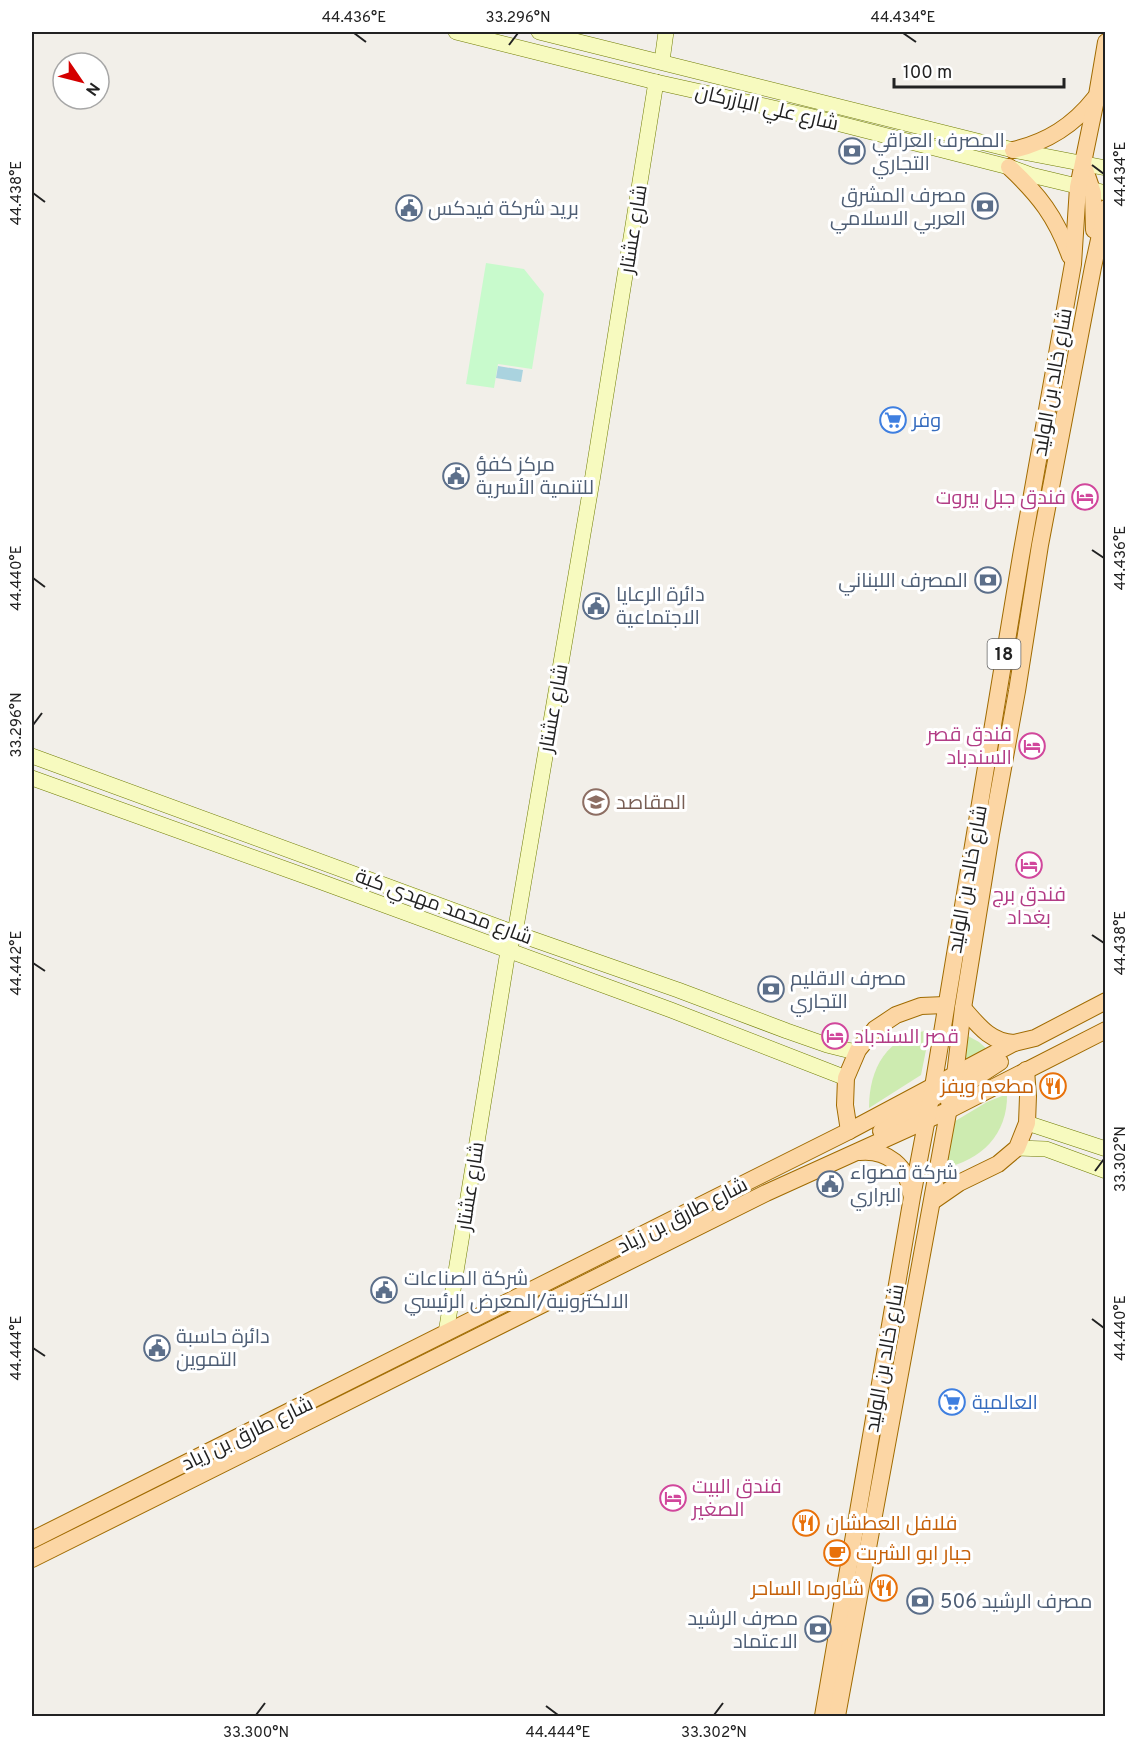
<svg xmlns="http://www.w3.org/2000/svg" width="1137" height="1748" viewBox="0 0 1137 1748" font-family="Overpass,Cairo,sans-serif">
	<rect width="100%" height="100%" fill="#f2efe9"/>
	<g fill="#cdebb0">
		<path d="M930,1030L921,1075L869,1108C869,1068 887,1036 930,1030Z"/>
		<polygon points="968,1036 979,1042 988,1050 966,1062 962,1058"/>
		<path d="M1007,1094C1008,1134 981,1161 943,1168L952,1123L987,1102Z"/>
	</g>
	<polygon fill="#c8facc" points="486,263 524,269 544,294 532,369 498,364 494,388 466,384"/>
	<polygon fill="#aad3df" points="498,366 523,370 521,382 496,378"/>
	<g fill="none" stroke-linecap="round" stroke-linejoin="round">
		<g stroke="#707d05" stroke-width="16">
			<g id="secondary">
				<polyline points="456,32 656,82 809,116 1009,167 1031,175 1106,193"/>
				<polyline points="539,32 1013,150 1106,168"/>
				<polyline points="662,61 666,32"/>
				<polyline points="32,756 515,933 678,990 787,1031 827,1045 851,1051 858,1050"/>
				<polyline points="32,778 316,880 671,1010 846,1078"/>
				<polyline points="1027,1123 1106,1149"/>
				<polyline points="1017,1148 1046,1149 1106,1171"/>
				<polyline points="446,1333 508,951 515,933 593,475 656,82"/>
			</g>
		</g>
		<g stroke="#a06b00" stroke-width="18">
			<g id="primary">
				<path d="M1013,150C1047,142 1073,126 1095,98"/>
				<polyline points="1083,164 1093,193 1094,230"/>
				<path d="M1009,167C1039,195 1056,217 1070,256"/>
				<path d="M963,1008C978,1025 990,1042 1014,1043"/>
				<polyline points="946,1097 1000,1062"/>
				<polyline points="849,1131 845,1105 846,1078 858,1050 875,1029 896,1015 921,1006 945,1005"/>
				<polyline points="881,1131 935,1097"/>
				<path d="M859,1152C887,1149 908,1166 911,1194"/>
				<polyline points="933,1201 959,1183 998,1164 1017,1148 1027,1123 1028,1096 1026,1070"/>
				<polyline points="32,1540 849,1131 1014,1043 1035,1038 1106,1001"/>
				<polyline points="32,1559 766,1193 949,1110 1106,1030"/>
				<polyline points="823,1716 912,1197 933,1087 1021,556 1073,264 1078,187 1097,95 1106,42"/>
				<polyline points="837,1716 955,1075 963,1008 991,834 1017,691 1040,545 1093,267 1106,208"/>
			</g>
		</g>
		<use href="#secondary" stroke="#f7fabf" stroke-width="15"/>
		<use href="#primary" stroke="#fcd6a4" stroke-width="16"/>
	</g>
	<path fill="none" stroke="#222" stroke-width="2" d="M354,33L366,42M903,33L916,42M509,45L518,33M1092,165L1104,174M33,193L45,202M1092,550L1104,558M33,578L45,587M33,725L42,713M1092,935L1104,943M33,963L45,971M1095,1171L1104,1159M1092,1319L1104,1328M33,1348L45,1356M546,1706L558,1715M256,1715L265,1703M714,1715L723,1703"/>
	<defs>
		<g id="bank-ring" transform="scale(1.35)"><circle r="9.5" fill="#fff" stroke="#5c6f8a" stroke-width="1.5"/><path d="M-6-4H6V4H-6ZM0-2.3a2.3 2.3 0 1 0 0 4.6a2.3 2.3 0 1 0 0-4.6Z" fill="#5c6f8a"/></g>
		<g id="civic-ring" transform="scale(1.35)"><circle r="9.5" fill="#fff" stroke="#5c6f8a" stroke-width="1.5"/><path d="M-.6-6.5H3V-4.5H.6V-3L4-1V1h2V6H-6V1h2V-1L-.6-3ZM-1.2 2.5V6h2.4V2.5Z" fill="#5c6f8a"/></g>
		<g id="supermarket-ring" transform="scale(1.35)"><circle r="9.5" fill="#fff" stroke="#3f7fe0" stroke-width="1.5"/><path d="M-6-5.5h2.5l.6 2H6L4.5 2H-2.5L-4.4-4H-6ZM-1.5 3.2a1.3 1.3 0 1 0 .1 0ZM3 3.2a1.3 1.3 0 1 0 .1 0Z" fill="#3f7fe0"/></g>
		<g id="hotel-ring" transform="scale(1.35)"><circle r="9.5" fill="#fff" stroke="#d1479c" stroke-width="1.5"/><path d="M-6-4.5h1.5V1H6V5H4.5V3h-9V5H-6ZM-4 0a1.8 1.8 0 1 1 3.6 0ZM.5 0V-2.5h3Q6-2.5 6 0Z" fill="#d1479c"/></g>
		<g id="school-ring" transform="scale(1.35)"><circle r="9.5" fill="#fff" stroke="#8d6e63" stroke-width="1.5"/><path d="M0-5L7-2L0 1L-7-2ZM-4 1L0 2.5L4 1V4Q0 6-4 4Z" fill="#8d6e63"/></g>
		<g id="restaurant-ring" transform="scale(1.35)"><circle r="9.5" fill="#fff" stroke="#e8710a" stroke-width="1.5"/><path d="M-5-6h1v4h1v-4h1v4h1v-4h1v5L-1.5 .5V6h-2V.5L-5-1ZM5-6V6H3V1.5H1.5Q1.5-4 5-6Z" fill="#e8710a"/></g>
		<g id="cafe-ring" transform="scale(1.35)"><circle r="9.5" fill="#fff" stroke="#e8710a" stroke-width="1.5"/><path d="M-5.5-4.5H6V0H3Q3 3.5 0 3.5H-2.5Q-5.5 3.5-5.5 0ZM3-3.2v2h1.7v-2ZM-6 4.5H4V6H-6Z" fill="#e8710a"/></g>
	</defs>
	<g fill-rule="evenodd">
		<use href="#bank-ring" x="852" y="151"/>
		<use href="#bank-ring" x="985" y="206"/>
		<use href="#civic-ring" x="409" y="208"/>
		<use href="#supermarket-ring" x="893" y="420"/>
		<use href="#civic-ring" x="456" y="476"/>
		<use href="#hotel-ring" x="1085" y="497"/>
		<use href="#bank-ring" x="988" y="580"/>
		<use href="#civic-ring" x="596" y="606"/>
		<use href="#hotel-ring" x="1032" y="746"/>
		<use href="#school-ring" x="596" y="802"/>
		<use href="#hotel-ring" x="1029" y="865"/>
		<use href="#bank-ring" x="771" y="989"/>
		<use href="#hotel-ring" x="835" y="1036"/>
		<use href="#restaurant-ring" x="1053" y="1086"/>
		<use href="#civic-ring" x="830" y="1184"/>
		<use href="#civic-ring" x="384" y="1290"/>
		<use href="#civic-ring" x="157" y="1348"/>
		<use href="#supermarket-ring" x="952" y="1402"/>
		<use href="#hotel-ring" x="673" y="1498"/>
		<use href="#restaurant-ring" x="806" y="1523"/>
		<use href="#cafe-ring" x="837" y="1553"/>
		<use href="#restaurant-ring" x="884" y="1588"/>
		<use href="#bank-ring" x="920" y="1601"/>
		<use href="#bank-ring" x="818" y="1629"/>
	</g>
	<g text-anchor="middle" stroke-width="6" stroke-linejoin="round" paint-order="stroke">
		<rect fill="#fff" stroke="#646464" stroke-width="1.5" x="987.5" y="639" width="33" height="30" rx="4.5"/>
		<g font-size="18" font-weight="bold" fill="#222">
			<text x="1004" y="660">18</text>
		</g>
		<g font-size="20" fill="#222" stroke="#fff">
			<text transform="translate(767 107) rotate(13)" y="7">شارع علي البازركان</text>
			<text transform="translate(633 229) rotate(-81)" y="7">شارع عشتار</text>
			<text transform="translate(1052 382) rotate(-80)" y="7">شارع خالد بن الوليد</text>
			<text transform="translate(553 708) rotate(-80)" y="7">شارع عشتار</text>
			<text transform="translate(967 879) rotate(-80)" y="7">شارع خالد بن الوليد</text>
			<text transform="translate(444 906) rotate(20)" y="7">شارع محمد مهدي كبة</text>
			<text transform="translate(470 1186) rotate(-81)" y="7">شارع عشتار</text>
			<text transform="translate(682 1215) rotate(-27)" y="7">شارع طارق بن زياد</text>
			<text transform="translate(884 1358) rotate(-80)" y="7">شارع خالد بن الوليد</text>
			<text transform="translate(247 1433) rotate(-26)" y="7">شارع طارق بن زياد</text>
		</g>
		<g font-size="20" fill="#4e5e75" stroke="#fff" text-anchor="start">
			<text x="872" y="147">المصرف العراقي<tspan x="872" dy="23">التجاري</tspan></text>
			<text x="966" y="202" text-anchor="end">مصرف المشرق<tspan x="966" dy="23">العربي الاسلامي</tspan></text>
			<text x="428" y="215">بريد شركة فيدكس</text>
			<text x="476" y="471">مركز كفؤ<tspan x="476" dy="23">للتنمية الأسرية</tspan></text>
			<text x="968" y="587" text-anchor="end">المصرف اللبناني</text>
			<text x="616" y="601">دائرة الرعايا<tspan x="616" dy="23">الاجتماعية</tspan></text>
			<text x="790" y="985">مصرف الاقليم<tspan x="790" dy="23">التجاري</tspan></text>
			<text x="850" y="1179">شركة قصواء<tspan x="850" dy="23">البراري</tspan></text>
			<text x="404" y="1285">شركة الصناعات<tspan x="404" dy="23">الالكترونية/المعرض الرئيسي</tspan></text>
			<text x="176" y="1343">دائرة حاسبة<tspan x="176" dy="23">التموين</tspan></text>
			<text x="940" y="1608">مصرف الرشيد 506</text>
			<text x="798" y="1625" text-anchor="end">مصرف الرشيد<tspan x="798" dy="23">الاعتماد</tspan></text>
		</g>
		<g font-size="20" fill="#366cbe" stroke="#fff" text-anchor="start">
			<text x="912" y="427">وفر</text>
			<text x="972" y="1409">العالمية</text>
		</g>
		<g font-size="20" fill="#b23c85" stroke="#fff" text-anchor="end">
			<text x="1066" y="504">فندق جبل بيروت</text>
			<text x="1012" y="741">فندق قصر<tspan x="1012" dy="23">السندباد</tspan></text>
			<text x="1029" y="901" text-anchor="middle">فندق برج<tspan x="1029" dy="23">بغداد</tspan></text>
			<text x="854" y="1043" text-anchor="start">قصر السندباد</text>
			<text x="692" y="1493" text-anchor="start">فندق البيت<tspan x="692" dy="23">الصغير</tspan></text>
		</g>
		<g font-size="20" fill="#785e54" stroke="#fff" text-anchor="start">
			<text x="616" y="809">المقاصد</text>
		</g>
		<g font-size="20" fill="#c56008" stroke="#fff" text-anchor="end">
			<text x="1034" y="1093">مطعم ويفز</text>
			<text x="826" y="1530" text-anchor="start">فلافل العطشان</text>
			<text x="856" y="1560" text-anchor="start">جبار ابو الشربت</text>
			<text x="864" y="1595">شاورما الساحر</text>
		</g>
	</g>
	<rect width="1137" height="1748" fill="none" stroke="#ffffff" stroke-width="66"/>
	<g transform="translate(81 81) rotate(125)"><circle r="28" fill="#ffffff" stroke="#a7a7a7" stroke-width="1.5"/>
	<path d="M0-4.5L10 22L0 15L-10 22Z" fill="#d40000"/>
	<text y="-9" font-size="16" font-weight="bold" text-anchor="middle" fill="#222222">N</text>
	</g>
	<path d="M894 78v9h170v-9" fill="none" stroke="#222222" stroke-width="3"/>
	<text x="903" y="78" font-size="18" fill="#222222" stroke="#ffffff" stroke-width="4.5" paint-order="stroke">100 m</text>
	<rect x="33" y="33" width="1071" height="1682" fill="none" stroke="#222" stroke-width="2"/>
	<g font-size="15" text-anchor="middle" fill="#222">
		<text x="354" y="22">44.436°E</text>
		<text x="518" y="22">33.296°N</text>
		<text x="903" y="22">44.434°E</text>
		<text transform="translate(1120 174) rotate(-90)" y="5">44.434°E</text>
		<text transform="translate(16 193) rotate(-90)" y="5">44.438°E</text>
		<text transform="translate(1120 558) rotate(-90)" y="5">44.436°E</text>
		<text transform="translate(16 578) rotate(-90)" y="5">44.440°E</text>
		<text transform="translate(16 725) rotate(-90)" y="5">33.296°N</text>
		<text transform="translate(1120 943) rotate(-90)" y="5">44.438°E</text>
		<text transform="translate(16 963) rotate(-90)" y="5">44.442°E</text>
		<text transform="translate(1120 1159) rotate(-90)" y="5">33.302°N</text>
		<text transform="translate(1120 1328) rotate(-90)" y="5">44.440°E</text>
		<text transform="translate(16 1348) rotate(-90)" y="5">44.444°E</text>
		<text x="256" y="1737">33.300°N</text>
		<text x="558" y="1737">44.444°E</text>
		<text x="714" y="1737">33.302°N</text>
	</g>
</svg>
